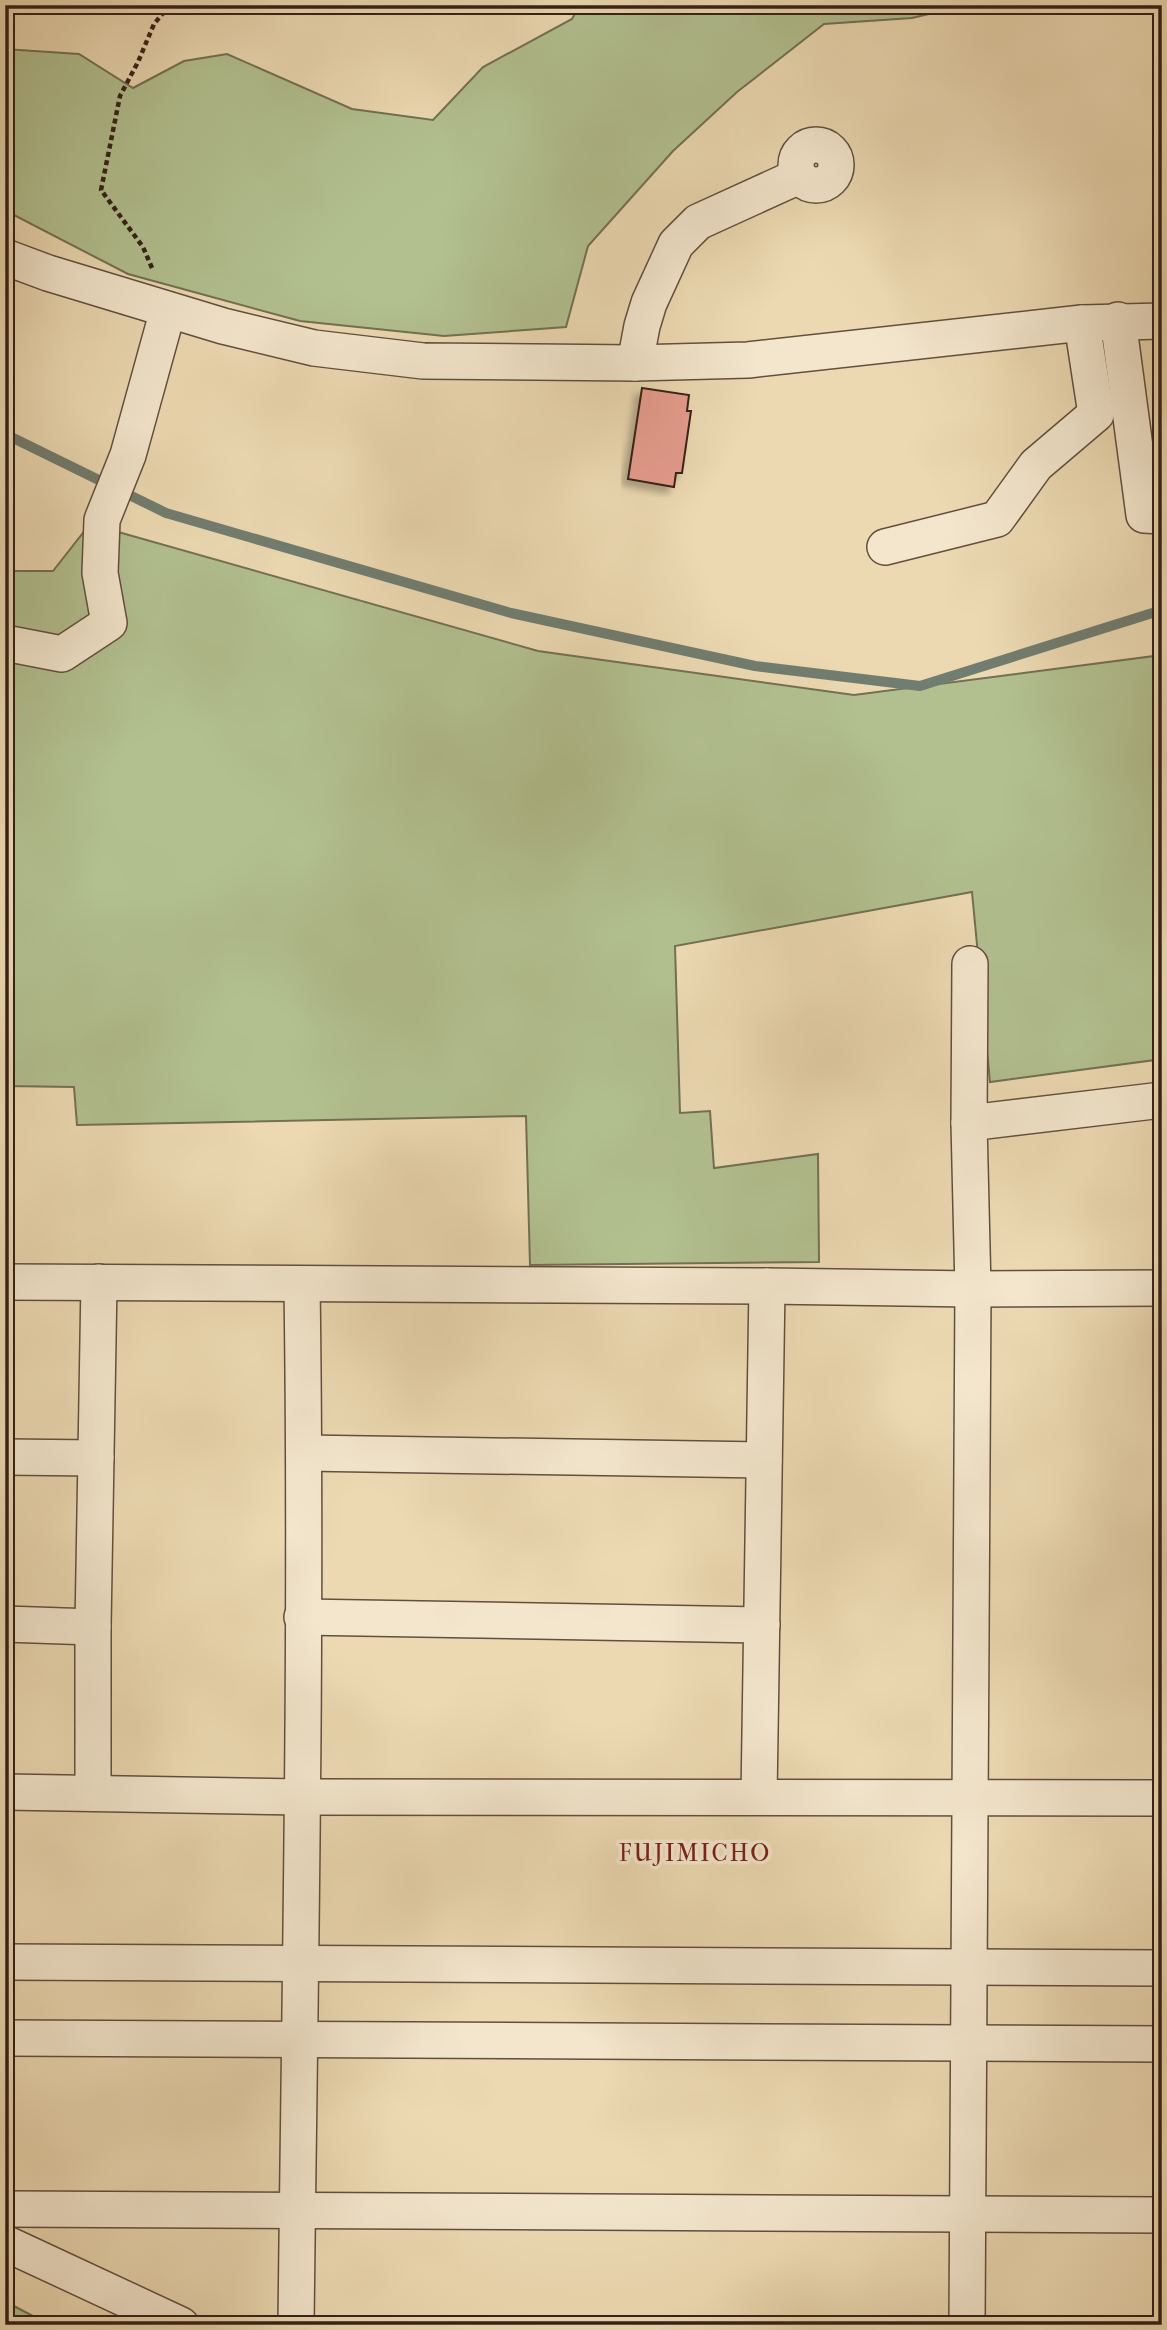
<svg xmlns="http://www.w3.org/2000/svg" width="1167" height="2330" viewBox="0 0 1167 2330" font-family="'IM FELL French Canon',serif">
	<defs>
		<filter id="shadow"><feDropShadow dx="-6" dy="6" stdDeviation="3.5" flood-color="#0004"/></filter>
	</defs>
	<rect width="100%" height="100%" fill="#ecd9b2"/>
	<filter id="stains"><feTurbulence type="fractalNoise" baseFrequency=".00286" numOctaves="4"/><feColorMatrix values="0 0 0 0 .2 0 0 0 0 .09 0 0 0 0 .02 0 0 0 .5 -.17"/></filter>
	<radialGradient id="worn" r=".72"><stop offset=".6" stop-color="#630" stop-opacity="0"/><stop offset="1" stop-color="#630" stop-opacity=".3"/></radialGradient>
	<g fill="#b2c090" stroke="#737054" stroke-width="2">
		<polygon points="580,5 967,5 912,18 824,24 737,92 673,151 588,246 566,327 444,336 300,321 128,274 8,212 5,205 5,49 79,54 133,88 184,61 227,54 352,109 433,120 483,67 572,19"/>
		<polygon points="90,524 538,651 854,695 1162,655 1162,1059 990,1082 972,892 675,946 680,1113 710,1111 714,1168 818,1154 819,1262 530,1265 526,1116 77,1125 74,1087 5,1086 5,571 53,571"/>
		<polygon points="10,2304 50,2325 5,2325 5,2308"/>
	</g>
	<g fill="none" stroke-linecap="round" stroke-linejoin="round">
		<polyline stroke="#717d70" stroke-width="10" points="5,434 166,513 511,613 755,666 920,686 1162,610"/>
	</g>
	<polygon fill="#e69c8e" stroke="#342119" stroke-width="2" filter="url(#shadow)" points="642,388 689,395 687,411 691,411 682,473 676,473 674,487 628,479"/>
	<g fill="none" stroke-linecap="round" stroke-linejoin="round">
		<g stroke="#624f3f" stroke-width="38">
			<g id="street">
				<circle cx="816" cy="165" r="20"/>
				<polyline points="5,257 48,273 223,326 314,348 423,361 635,363 748,360 1082,323 1162,321"/>
				<polyline points="1118,320 1144,515 1162,516"/>
				<polyline points="635,363 642,326 649,303 676,244 698,222 799,176"/>
				<polyline points="885,547 997,519 1036,465 1096,414 1082,323"/>
				<polyline points="5,643 62,654 109,623 100,573 102,520 128,455 168,310"/>
				<polyline points="969,1123 1162,1100"/>
				<polyline points="5,1282 767,1286 973,1289 1162,1288"/>
				<polyline points="304,1453 764,1460"/>
				<polyline points="5,1457 96,1458"/>
				<polyline points="302,1617 762,1625"/>
				<polyline points="5,1624 93,1627"/>
				<polyline points="5,1792 301,1797 1162,1798"/>
				<polyline points="93,1792 93,1627 99,1282"/>
				<polyline points="759,1797 767,1286"/>
				<polyline points="5,1962 1162,1968"/>
				<polyline points="5,2038 1162,2044"/>
				<polyline points="5,2209 1162,2215"/>
				<polyline points="5,2243 181,2325"/>
				<path d="M296,2325C300,1978 307,1631 302,1285"/>
				<polyline points="967,2325 973,1289 969,1123 970,964"/>
			</g>
		</g>
		<polyline stroke="#342119" stroke-width="4.5" stroke-dasharray="5 3.5" stroke-linecap="butt" points="152,268 143,247 101,190 120,96 138,62 154,24 170,5"/>
		<use href="#street" stroke="#f3e6cd" stroke-width="35"/>
	</g>
	<g text-anchor="middle" stroke-width="7" stroke-linejoin="round" paint-order="stroke">
		<g font-size="24" letter-spacing="2" fill="#7a1f14" stroke="#f3e6cd">
			<text x="695" y="1861">FUJIMICHO</text>
		</g>
	</g>
	<rect width="1167" height="2330" fill="none" stroke="#ecd9b2" stroke-width="28"/>
	<rect x="7" y="7" width="1153" height="2316" fill="none" stroke="#342119" stroke-width="3.5"/>
	<rect x="14" y="14" width="1139" height="2302" fill="none" stroke="#342119" stroke-width="2"/>
	<rect width="100%" height="100%" filter="url(#stains)"/>
	<rect width="100%" height="100%" fill="url(#worn)"/>
</svg>
